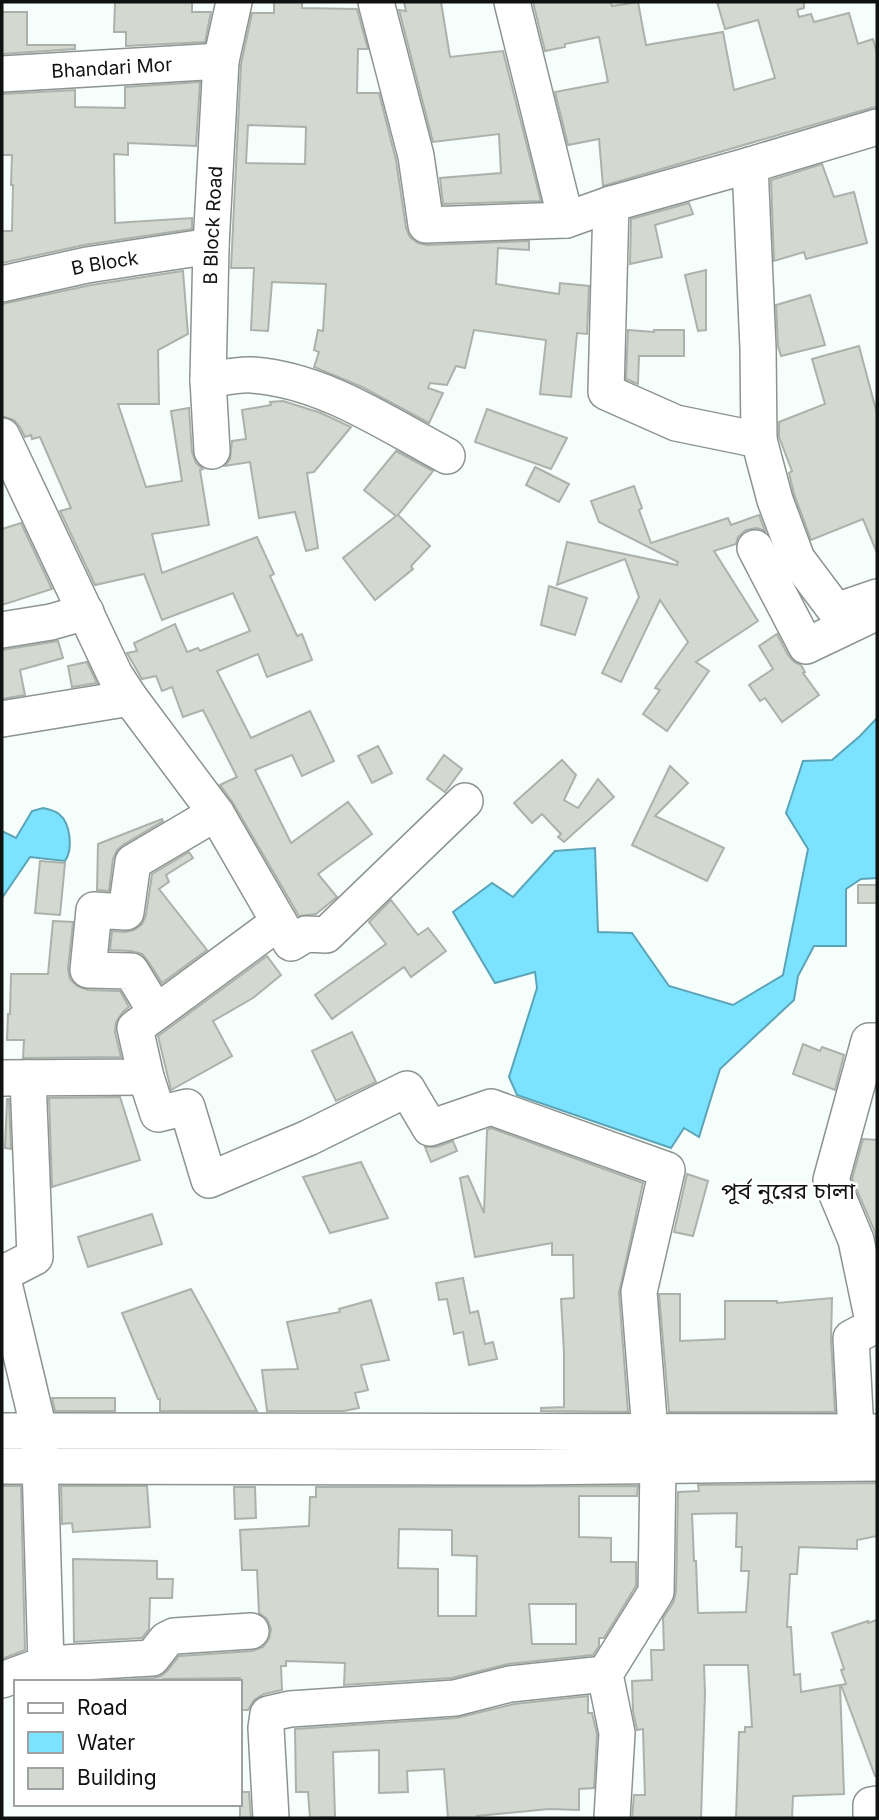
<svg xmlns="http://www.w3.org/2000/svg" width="879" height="1820" viewBox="0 0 879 1820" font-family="Inter,'Noto Sans Bengali',sans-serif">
	<rect width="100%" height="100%" fill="#f5fefa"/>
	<g fill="#7be3ff" stroke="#5ba4b8" stroke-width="2">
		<polygon points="877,718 877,878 861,879 846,889 846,946 814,946 798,976 794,1000 720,1069 699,1137 684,1128 671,1148 517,1095 509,1077 537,988 535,972 495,983 453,912 492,883 513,897 555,851 595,848 598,932 632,933 669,986 733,1005 783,975 808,849 786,813 803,761 832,760 860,736"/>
		<path d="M43,808C48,809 55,811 59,814C71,824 73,849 65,861L30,857L2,898V831L16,838L32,811Z"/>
	</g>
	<g fill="#d3d8d1" stroke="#acb1ab" stroke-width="2" fill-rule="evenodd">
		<polygon points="115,2 192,2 192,12 211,12 205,42 126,46 126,32 114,32"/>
		<path d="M274,2H302V8L357,9L368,49H358L357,93H379L396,160L406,228L410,237L418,243L427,245L529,241V250L498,248L496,284L559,294L560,283L589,286L587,334L577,333L571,397L540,394L546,340L474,330L465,368L456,366L447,385L430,383L428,388L443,393L429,423L362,387L314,367L319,352L314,350L318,330L323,331L326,284L272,282L268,331L251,330L254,268H231L241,64L252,13H274ZM248,125L306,127L305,164L246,163Z"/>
		<polygon points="404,2 441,2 450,57 503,51 541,201 443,204 440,178 501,173 499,134 433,142 399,10 406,11"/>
		<polygon points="533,2 611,2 612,6 638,2 646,45 723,32 734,90 775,78 758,20 725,29 717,2 804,2 804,8 797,10 799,17 811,14 814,22 849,13 858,44 873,39 877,54 877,107 871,108 603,186 599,139 568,145 555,92 608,82 599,37 565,44 565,47 545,51"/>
		<polygon points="2,12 27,12 27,45 75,45 75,49 2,54"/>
		<polygon points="200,82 196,146 128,143 128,155 114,154 115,223 192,218 192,229 84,245 2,263 2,231 12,231 13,185 11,185 12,155 2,155 2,94 75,90 75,107 125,108 125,87"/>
		<polygon points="822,164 834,197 854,192 867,243 806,259 804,252 774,261 771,180"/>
		<polygon points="689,203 693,214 655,225 662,257 630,264 631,219"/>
		<polygon points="706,270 706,330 698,331 685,275"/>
		<polygon points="183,271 188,334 158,350 159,404 118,404 146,487 182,481 171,411 189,408 192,452 196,463 203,469 200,470 209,525 152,534 162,573 257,537 274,574 270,576 297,636 302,634 312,660 267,677 258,654 217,671 251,738 310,711 334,761 302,776 292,755 255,770 291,843 348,802 372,834 318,874 337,897 316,914 299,916 233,803 220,785 237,777 203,710 183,717 172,687 162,691 156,676 142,679 127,653 137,651 134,643 175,624 187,652 198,648 200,651 250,631 233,593 162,620 144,574 95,585 60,511 71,508 40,437 32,439 31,435 25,437 20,427 14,420 2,416 2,304 91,285"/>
		<polygon points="810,295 825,345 781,356 778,346 776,305"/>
		<polygon points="628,330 654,332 654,330 684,330 684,356 639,356 638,384 626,379"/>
		<polygon points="859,346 877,414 877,553 863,519 811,540 794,494 789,473 792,471 779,437 779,422 825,404 812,359"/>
		<polygon points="283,401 321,413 351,427 314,472 307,473 318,548 306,551 295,512 259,518 250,462 225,466 230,459 232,441 246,439 242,410 271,405 270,402"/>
		<polygon points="487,409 567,438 551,469 475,442"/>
		<polygon points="396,451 433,471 398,515 430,546 411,566 413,569 375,600 343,558 396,516 364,490"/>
		<polygon points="535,467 569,484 559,502 526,485"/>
		<polygon points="634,486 642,508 639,510 651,543 728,518 731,525 759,515 765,531 757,528 746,530 738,537 736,544 714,551 758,621 696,662 709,671 667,731 643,714 660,690 655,688 688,642 660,600 621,682 602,673 639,597 625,559 557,585 567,542 677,565 678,562 599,522 591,501"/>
		<polygon points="21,523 52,589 2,605 2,529"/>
		<polygon points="549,586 587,598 575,635 541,625"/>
		<polygon points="777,634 788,655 794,662 801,665 805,672 803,673 819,695 782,722 765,698 760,701 749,685 773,669 759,646"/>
		<polygon points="58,641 63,658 20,670 25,695 2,699 2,650"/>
		<polygon points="87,662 97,683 72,687 68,666"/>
		<polygon points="378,746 392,773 372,783 358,756"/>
		<polygon points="444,755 462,769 445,792 427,779"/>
		<polygon points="562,760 576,775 564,800 578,808 598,779 614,797 564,842 558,837 561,834 542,814 532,823 514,803"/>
		<polygon points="670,766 688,783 655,816 724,848 707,881 632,845"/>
		<polygon points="162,819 163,821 123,845 117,850 113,859 109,891 97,890 98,844"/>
		<polygon points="189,852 193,858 166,875 169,882 159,889 207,950 162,983 148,961 142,954 131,951 110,950 112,931 125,932 134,930 142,924 146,915 152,874"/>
		<polygon points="40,861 65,863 60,915 35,913"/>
		<rect x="858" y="885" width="19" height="18"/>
		<polygon points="391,900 418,935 428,928 446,951 411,977 404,967 332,1019 315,995 386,944 369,922"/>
		<polygon points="53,921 73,922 68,969 70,979 77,986 88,990 120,991 129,1007 123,1012 116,1022 115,1032 121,1057 23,1058 24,1040 7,1040 8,1014 10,1014 11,974 48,974"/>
		<polygon points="267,956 281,975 253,998 213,1021 232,1056 171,1090 158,1036"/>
		<polygon points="352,1032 376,1082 336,1101 312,1051"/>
		<polygon points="803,1044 820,1051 822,1047 844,1055 835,1090 793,1074"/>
		<polygon points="120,1097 140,1160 52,1187 49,1098"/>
		<polygon points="7,1099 9,1099 11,1149 5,1148"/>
		<polygon points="491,1128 643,1183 619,1293 628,1412 541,1411 541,1408 564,1407 564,1353 561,1299 574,1298 573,1255 552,1255 552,1243 475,1257 460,1178 468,1176 484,1213 487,1130"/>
		<polygon points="863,1139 877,1140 877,1243 875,1232 852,1179"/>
		<polygon points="453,1141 457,1151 431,1162 425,1147 436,1147"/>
		<polygon points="361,1162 388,1218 330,1233 303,1177"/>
		<polygon points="687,1174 708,1181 693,1236 674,1232"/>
		<polygon points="152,1214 162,1244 88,1267 78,1237"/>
		<polygon points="463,1278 470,1313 478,1311 485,1344 493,1342 497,1359 469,1365 463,1332 454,1334 447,1299 439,1300 436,1283"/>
		<polygon points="191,1289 211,1325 257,1411 160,1411 160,1399 158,1399 122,1313"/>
		<polygon points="659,1294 680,1294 680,1341 725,1339 725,1301 777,1301 777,1303 832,1298 831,1339 835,1412 669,1412"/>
		<polygon points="371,1300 389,1360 361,1365 368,1390 355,1393 359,1408 344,1411 267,1411 262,1370 298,1369 287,1322 340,1312 339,1309"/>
		<polygon points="52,1398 115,1398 115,1411 55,1411"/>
		<path d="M877,1483V1536L857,1540V1549L799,1547L797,1574H790L787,1627H791L794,1675L800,1674L801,1692L840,1685L844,1794L793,1796L792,1818H736L739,1732H745V1727H752L748,1665H704L705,1693L701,1818H632L634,1795H645L643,1729L637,1730L633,1711L632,1681L652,1680L651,1650H664L663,1618L673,1603L676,1592L678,1492L699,1491L698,1485ZM737,1513L736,1547H742L741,1571H749L746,1612L698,1613L696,1561H694L692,1514Z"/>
		<polygon points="2,1486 21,1486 25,1650 2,1659"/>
		<polygon points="61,1486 147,1486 150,1527 73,1532 72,1523 62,1524"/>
		<path d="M638,1486L637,1496H579V1537L611,1538V1562H636V1586L604,1638H599V1646L593,1655L508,1664L452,1678L344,1685L345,1663L286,1661V1666H281L282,1690L264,1694L254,1700L248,1710H240V1678L163,1679V1682H89L154,1678L161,1676L167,1671L179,1656L252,1651L263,1647L269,1639L271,1629L267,1619L259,1613L257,1570H242L240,1530L309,1526L310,1497H316V1487ZM399,1529L452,1530V1555L477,1556L476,1616H438V1569L398,1568ZM529,1604H576V1644H532Z"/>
		<polygon points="234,1487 255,1487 256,1518 235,1519"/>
		<polygon points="73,1559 157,1561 157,1579 173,1579 172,1598 150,1598 149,1629 142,1638 74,1642"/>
		<polygon points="877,1620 877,1776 875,1776 841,1685 846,1684 841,1670 844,1669 832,1633 868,1621 868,1623"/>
		<polygon points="588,1696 588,1713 592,1713 597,1734 594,1788 579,1789 579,1810 549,1809 477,1816 477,1818 448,1818 444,1769 407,1771 408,1792 379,1793 379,1750 333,1752 335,1817 310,1818 308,1792 296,1792 295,1729 456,1718 514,1704"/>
		<polygon points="240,1792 249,1792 251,1818 240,1818"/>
	</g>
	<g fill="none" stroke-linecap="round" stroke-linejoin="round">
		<g stroke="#8c9490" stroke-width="38">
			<g id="minor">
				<polyline points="376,2 416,156 426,225 566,220"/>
				<polyline points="512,2 566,220 611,204 750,165 877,127"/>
				<path id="s1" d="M2,74L221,61"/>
				<polyline points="750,165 758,348 759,440"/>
				<polyline points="611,204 606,392 676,423 759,440 775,500 797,559 836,611 877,597"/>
				<path id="s2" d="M2,284L87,265L211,246"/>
				<path d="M208,380C222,378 238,374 252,375C323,380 385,423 447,456"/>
				<polyline points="2,436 115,675 130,698 216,813 279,922 135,1028 146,1077 2,1078"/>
				<path id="s3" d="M212,451L208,380L211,246L221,61L234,2"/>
				<polyline points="755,548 806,646 871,615"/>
				<polyline points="2,630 51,622 86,612"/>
				<polyline points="2,719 130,698"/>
				<polyline points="279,922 291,943 306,934 326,935 465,801"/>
				<polyline points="156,1012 131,971 88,970 94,910 126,912 133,862 216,813"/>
				<polyline points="146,1077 158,1114 187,1107 209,1180 308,1138 407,1089 430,1128 491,1107 667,1170 639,1292 650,1432 658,1466 656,1592 605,1674 617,1733 612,1818"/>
				<polyline points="2,1274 35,1257 28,1078"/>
				<polyline points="2,1275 39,1430 46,1664 2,1680"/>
				<polyline points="2,1431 877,1432"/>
				<polyline points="856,1432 851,1338 874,1326 856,1240 831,1180 869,1041 877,1041"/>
				<polyline points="2,1466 530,1467 877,1463"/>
				<polyline points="46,1664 152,1658 166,1640 174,1636 251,1631"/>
				<polyline points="271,1818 266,1728 268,1714 290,1709 455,1698 510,1684 605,1674"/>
				<polyline points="871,1818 871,1805 877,1804"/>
			</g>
		</g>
		<use href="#minor" stroke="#fff" stroke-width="35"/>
	</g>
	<g text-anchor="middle" stroke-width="5" stroke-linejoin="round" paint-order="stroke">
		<g font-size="19" fill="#0f1211" stroke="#fff">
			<text dy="7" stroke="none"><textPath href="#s1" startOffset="110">Bhandari Mor</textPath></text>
			<text dy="7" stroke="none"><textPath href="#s3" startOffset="226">B Block Road</textPath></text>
			<text dy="7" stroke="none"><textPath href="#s2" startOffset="105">B Block</textPath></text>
		</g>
		<g font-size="23" fill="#0f1211" stroke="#fff">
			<text x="788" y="1199">পূর্ব নুরের চালা</text>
		</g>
	</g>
	<rect width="879" height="1820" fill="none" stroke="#0f1211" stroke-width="7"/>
	<rect x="14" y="1680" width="228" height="126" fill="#ffffff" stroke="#9fa0a0" stroke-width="2"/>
	<rect x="28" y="1703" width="35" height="10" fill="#ffffff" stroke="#9fa0a0" stroke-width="2"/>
	<text x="77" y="1715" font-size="21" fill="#0f1211">Road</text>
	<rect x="28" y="1732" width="35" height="21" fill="#7be3ff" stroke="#9fa0a0" stroke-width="2"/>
	<text x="77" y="1750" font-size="21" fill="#0f1211">Water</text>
	<rect x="28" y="1768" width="35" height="21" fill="#d3d8d1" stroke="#9fa0a0" stroke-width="2"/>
	<text x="77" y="1785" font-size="21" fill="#0f1211">Building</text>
</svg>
